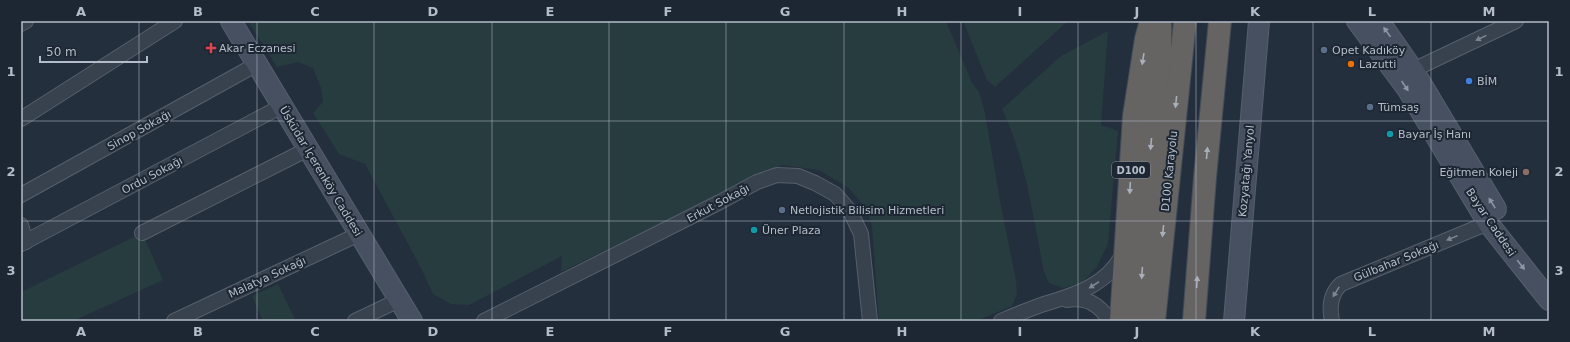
<svg xmlns="http://www.w3.org/2000/svg" width="1570" height="342" viewBox="0 0 1570 342" font-family="'DejaVu Sans',sans-serif">
	<rect width="100%" height="100%" fill="#242f3e"/>
	<g fill="#263c3f">
		<polygon points="248,21 946,21 972,83 979,92 985,113 1001,206 1016,280 1017,294 1012,306 976,321 879,321 872,227 868,211 849,188 819,170 782,165 561,272 562,256 469,305 451,304 433,294 421,268 365,164 339,154 313,113 323,102 321,88 313,68 298,62 277,67"/>
		<polygon points="963,21 1068,21 995,87 987,80"/>
		<path d="M1108,31L1101,125L1118,131L1108,244L1096,268L1082,283L1063,288L1049,283L1044,272C1033,218 1026,159 1002,109L1061,56Z"/>
		<polygon points="142,233 163,280 73,321 21,321 21,292"/>
		<polygon points="278,284 296,321 282,321 280,319 275,321 263,321 252,296"/>
	</g>
	<g fill="none" stroke-linecap="round" stroke-linejoin="round">
		<g stroke="#565f6c" stroke-width="16">
			<g id="minor">
				<polyline points="21,24 26,21"/>
				<polyline points="1413,70 1516,21"/>
				<polyline points="21,119 175,21"/>
				<polyline points="21,195 257,64"/>
				<polyline points="21,225 26,242"/>
				<polyline points="142,233 308,149"/>
				<polyline points="21,244 282,106"/>
				<path d="M1067,300C1087,297 1099,304 1110,321"/>
				<polyline points="174,321 359,234"/>
				<polyline points="355,321 399,300"/>
				<polyline points="484,321 720,202 757,182 777,175 798,176 815,183 835,194 850,211 861,234 870,321"/>
				<path d="M1001,321C1015,315 1030,309 1044,304C1075,295 1110,284 1124,251"/>
				<path d="M1332,321C1329,307 1330,294 1341,284L1488,223"/>
			</g>
		</g>
		<g stroke="#565f6c" stroke-width="22">
			<g id="secondary">
				<polyline points="231,21 412,321"/>
				<polyline points="1357,21 1408,90 1488,223 1549,300"/>
				<polyline points="1379,21 1413,70 1496,209"/>
				<polyline points="1234,321 1259,21"/>
			</g>
		</g>
		<g stroke="#434c59" stroke-width="24">
			<g id="trunk">
				<polyline points="1121,321 1134,116 1146,39 1151,21"/>
				<polyline points="1138,321 1147,184 1160,52 1160,26"/>
				<polyline points="1154,321 1185,21"/>
				<polyline points="1194,321 1205,177 1220,21"/>
			</g>
		</g>
		<use href="#minor" stroke="#38414e" stroke-width="14"/>
		<use href="#secondary" stroke="#465061" stroke-width="20"/>
		<use href="#trunk" stroke="#656462" stroke-width="22"/>
	</g>
	<defs><path id="oneway-solid" d="M-6-.8H1V-3.2L6.5 0L1 3.2V.8H-6Z"/></defs>
	<g fill="#8e96a5">
		<use href="#oneway-solid" transform="translate(1387 32) rotate(-126)"/>
		<use href="#oneway-solid" transform="translate(1405 86) rotate(56)"/>
		<use href="#oneway-solid" transform="translate(1492 203) rotate(-122)"/>
		<use href="#oneway-solid" transform="translate(1521 265) rotate(51)"/>
	</g>
	<g fill="#7c8592">
		<use href="#oneway-solid" transform="translate(1481 38) rotate(154)"/>
		<use href="#oneway-solid" transform="translate(1452 238) rotate(158)"/>
		<use href="#oneway-solid" transform="translate(1094 285) rotate(147)"/>
		<use href="#oneway-solid" transform="translate(1336 292) rotate(122)"/>
	</g>
	<g fill="#a8afba">
		<use href="#oneway-solid" transform="translate(1143 59) rotate(99)"/>
		<use href="#oneway-solid" transform="translate(1176 102) rotate(96)"/>
		<use href="#oneway-solid" transform="translate(1151 144) rotate(95)"/>
		<use href="#oneway-solid" transform="translate(1207 153) rotate(-85)"/>
		<use href="#oneway-solid" transform="translate(1130 188) rotate(93)"/>
		<use href="#oneway-solid" transform="translate(1163 231) rotate(96)"/>
		<use href="#oneway-solid" transform="translate(1142 273) rotate(94)"/>
		<use href="#oneway-solid" transform="translate(1197 282) rotate(-86)"/>
	</g>
	<path fill="none" stroke="#b4bcc9" stroke-width="1" stroke-opacity="0.55" d="M139,21V321M257,21V321M374,21V321M492,21V321M609,21V321M726,21V321M844,21V321M961,21V321M1078,21V321M1196,21V321M1313,21V321M1431,21V321M21,121H1549M21,221H1549"/>
	<path fill="#e0444e" stroke="#1d2633" stroke-width="1.5" d="M209 42h4v4h4v4h-4v4h-4v-4h-4v-4h4z"/>
	<g fill="#5c6f8a" stroke="#1d2633" stroke-width="1.5">
		<circle cx="1324" cy="50" r="4"/>
		<circle cx="1370" cy="107" r="4"/>
		<circle cx="782" cy="210" r="4"/>
	</g>
	<circle fill="#e8710a" stroke="#1d2633" stroke-width="1.5" cx="1351" cy="64" r="4"/>
	<circle fill="#3f7fe0" stroke="#1d2633" stroke-width="1.5" cx="1469" cy="81" r="4"/>
	<g fill="#0f9aa8" stroke="#1d2633" stroke-width="1.5">
		<circle cx="1390" cy="134" r="4"/>
		<circle cx="754" cy="230" r="4"/>
	</g>
	<circle fill="#8d6e63" stroke="#1d2633" stroke-width="1.5" cx="1526" cy="172" r="4"/>
	<g text-anchor="middle" stroke-width="4" stroke-linejoin="round" paint-order="stroke">
		<rect fill="#1d2633" stroke="#878f9c" stroke-width="1" x="1112" y="162" width="38" height="16" rx="3"/>
		<g font-size="10" font-weight="bold" fill="#b4bcc9">
			<text x="1131" y="174">D100</text>
		</g>
		<g font-size="11" fill="#b4bcc9" stroke="#1d2633" text-anchor="start">
			<text x="219" y="52">Akar Eczanesi</text>
			<text x="1332" y="54">Opet Kadıköy</text>
			<text x="1359" y="68">Lazutti</text>
			<text x="1477" y="85">BİM</text>
			<text x="1378" y="111">Tümsaş</text>
			<text x="1398" y="138">Bayar İş Hanı</text>
			<text x="1518" y="176" text-anchor="end">Eğitmen Koleji</text>
			<text x="790" y="214">Netlojistik Bilisim Hizmetleri</text>
			<text x="762" y="234">Üner Plaza</text>
		</g>
		<g font-size="11" fill="#b4bcc9" stroke="#1d2633">
			<text transform="translate(139 130) rotate(-29)" y="4">Sinop Sokağı</text>
			<text transform="translate(321 171) rotate(59)" y="4">Üsküdar İçerenköy Caddesi</text>
			<text transform="translate(1169 171) rotate(-84)" y="4">D100 Karayolu</text>
			<text transform="translate(1246 171) rotate(-85)" y="4">Kozyatağı Yanyol</text>
			<text transform="translate(152 175) rotate(-28)" y="4">Ordu Sokağı</text>
			<text transform="translate(718 203) rotate(-28)" y="4">Erkut Sokağı</text>
			<text transform="translate(1491 222) rotate(56)" y="4">Bayar Caddesi</text>
			<text transform="translate(1396 261) rotate(-22)" y="4">Gülbahar Sokağı</text>
			<text transform="translate(267 277) rotate(-25)" y="4">Malatya Sokağı</text>
		</g>
	</g>
	<rect width="1570" height="342" fill="none" stroke="#1d2633" stroke-width="44"/>
	<path d="M40 56v6h107v-6" fill="none" stroke="#b4bcc9" stroke-width="2"/>
	<text x="46" y="56" font-size="12" fill="#b4bcc9" stroke="#1d2633" stroke-width="3" paint-order="stroke">50 m</text>
	<rect x="22" y="22" width="1526" height="298" fill="none" stroke="#b4bcc9" stroke-width="1.5"/>
	<g font-size="13" text-anchor="middle" font-weight="bold" fill="#b4bcc9">
		<text x="81" y="16">A</text>
		<text x="198" y="16">B</text>
		<text x="315" y="16">C</text>
		<text x="433" y="16">D</text>
		<text x="550" y="16">E</text>
		<text x="668" y="16">F</text>
		<text x="785" y="16">G</text>
		<text x="902" y="16">H</text>
		<text x="1020" y="16">I</text>
		<text x="1137" y="16">J</text>
		<text x="1255" y="16">K</text>
		<text x="1372" y="16">L</text>
		<text x="1489" y="16">M</text>
		<text x="11" y="76">1</text>
		<text x="1559" y="76">1</text>
		<text x="11" y="176">2</text>
		<text x="1559" y="176">2</text>
		<text x="11" y="275">3</text>
		<text x="1559" y="275">3</text>
		<text x="81" y="336">A</text>
		<text x="198" y="336">B</text>
		<text x="315" y="336">C</text>
		<text x="433" y="336">D</text>
		<text x="550" y="336">E</text>
		<text x="668" y="336">F</text>
		<text x="785" y="336">G</text>
		<text x="902" y="336">H</text>
		<text x="1020" y="336">I</text>
		<text x="1137" y="336">J</text>
		<text x="1255" y="336">K</text>
		<text x="1372" y="336">L</text>
		<text x="1489" y="336">M</text>
	</g>
</svg>
